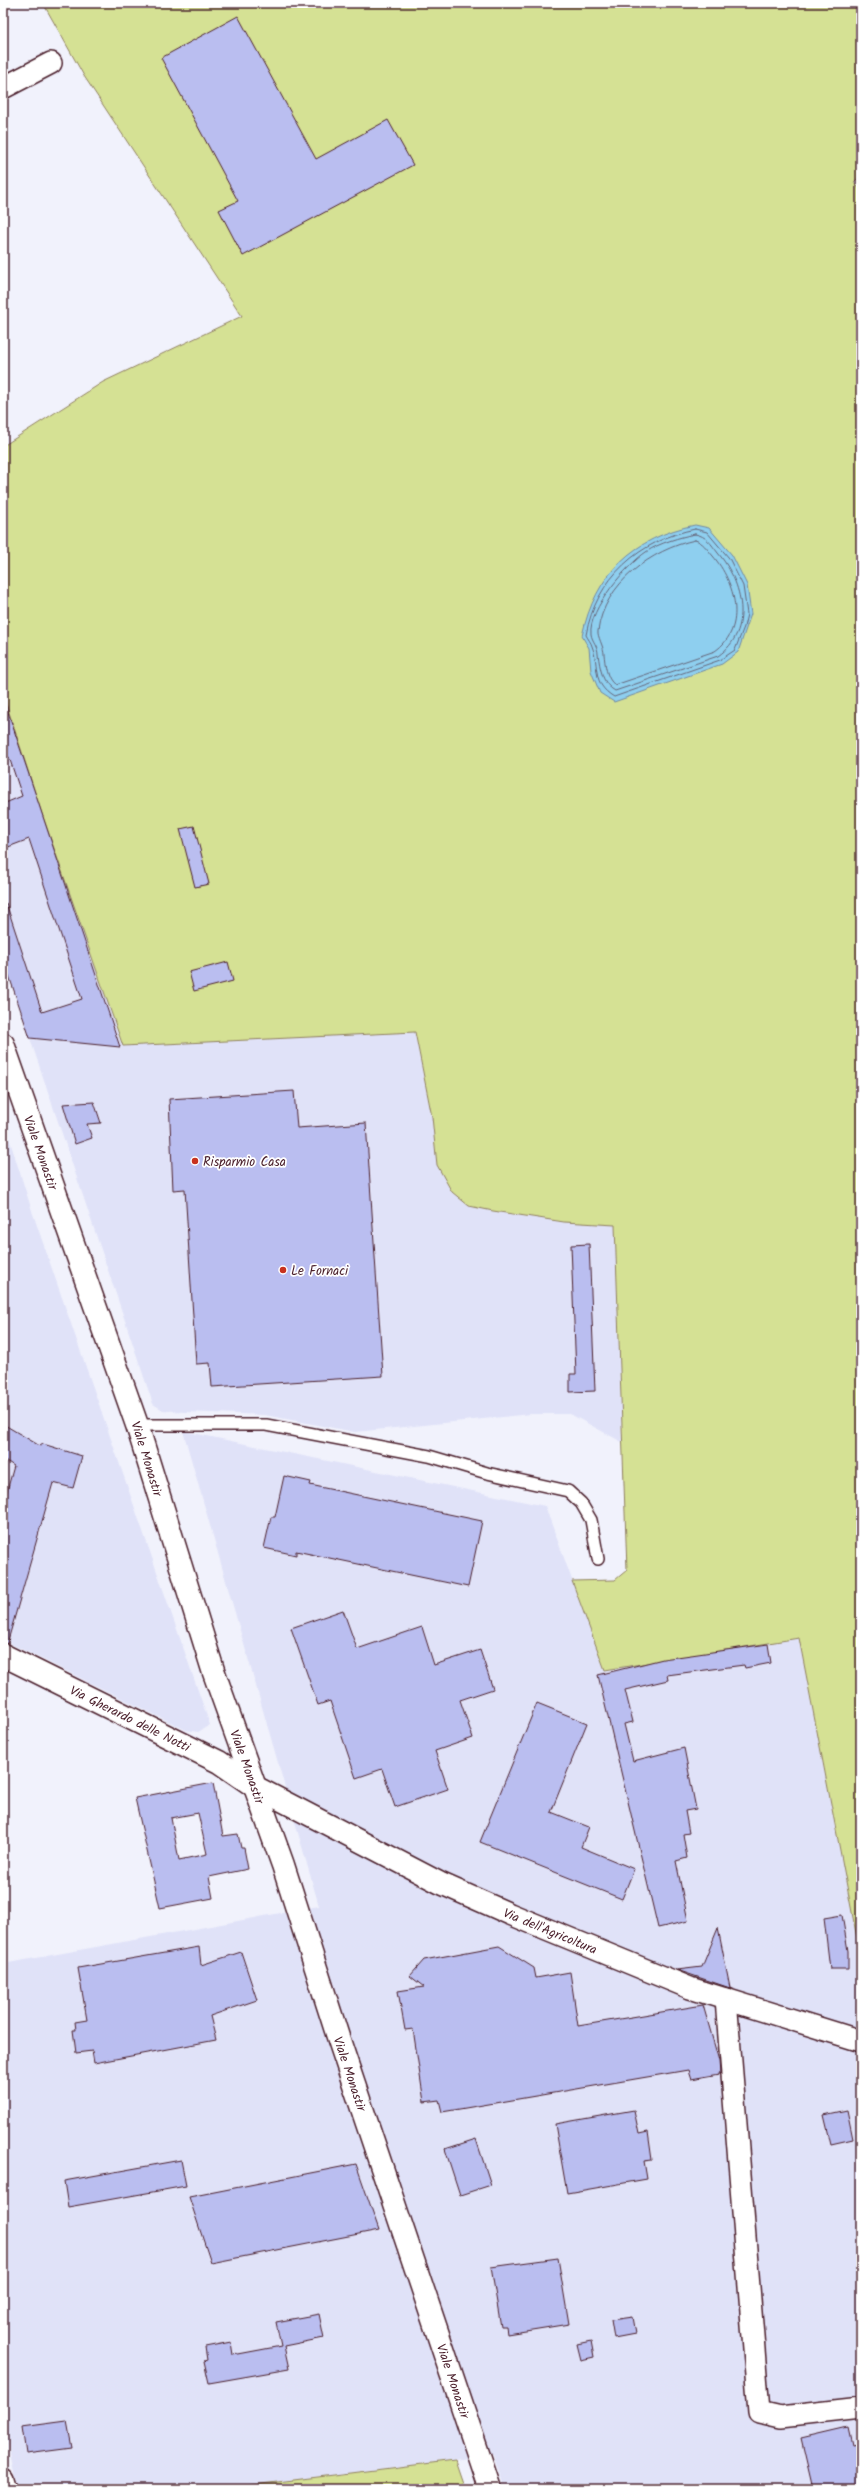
<svg xmlns="http://www.w3.org/2000/svg" width="864" height="2492" viewBox="0 0 864 2492" font-family="Kalam,sans-serif">
	<rect width="100%" height="100%" fill="#f1f2fc"/>
	<filter id="ink" filterUnits="userSpaceOnUse"><feTurbulence type="fractalNoise" baseFrequency=".025" numOctaves="2"/><feDisplacementMap in="SourceGraphic" scale="8" xChannelSelector="R" yChannelSelector="G"/><feConvolveMatrix kernelMatrix="1 2 1 2 8 2 1 2 1" color-interpolation-filters="sRGB"/></filter>
	<g filter="url(#ink)">
		<g fill="#e0e2f8">
			<polygon points="3,683 123,1046 415,1032 432,1117 437,1165 493,1211 564,1222 615,1224 622,1442 570,1414 531,1414 355,1432 265,1415 184,1412 163,1410 153,1404 3,958"/>
			<polygon points="3,1119 33,1214 210,1725 198,1732 186,1730 3,1640"/>
			<polygon points="183,1431 545,1506 605,1670 799,1638 861,1959 861,2489 505,2489 493,2455 221,2489 18,2489 3,2423 3,1964 319,1906"/>
		</g>
		<g fill="#d5e194" stroke="#908060">
			<polygon points="43,3 861,3 861,175 854,182 861,191 861,1959 799,1638 605,1670 572,1581 615,1580 627,1570 615,1225 564,1222 493,1211 469,1206 452,1192 437,1165 432,1117 415,1032 123,1046 43,817 3,694 3,446 103,382 242,316 84,76"/>
			<polygon points="455,2460 465,2489 221,2489"/>
		</g>
		<path fill="#8ecfef" stroke="#7389a1" d="M695,525L709,528L732,555L747,585L751,614L738,652L722,664L614,702L600,693L591,671L589,648L582,636C595,574 634,537 695,525Z"/>
		<g fill="none" stroke-linecap="round" stroke-linejoin="round">
			<g stroke="#656579" stroke-width="1">
				<path d="M695,529L707,532L729,558L743,586L747,614L744,627L735,650L720,660L614,697C591,683 600,667 592,646C591,642 588,639 586,635C596,578 640,540 695,529Z"/>
				<path d="M695,534C707,536 711,544 718,553C743,583 754,631 718,656L615,691C602,684 600,668 598,654C598,646 592,641 591,634C588,609 627,565 646,552C659,543 680,537 695,534Z"/>
				<path d="M695,540C703,542 707,549 713,556C735,582 748,628 715,651L615,685C606,679 605,663 604,654C604,647 597,636 598,631C604,584 652,549 695,540Z"/>
			</g>
		</g>
		<g fill="#babef0" stroke="#4a1f2b" fill-rule="evenodd">
			<polygon points="238,16 316,159 388,120 413,165 243,256 219,210 238,201 161,58"/>
			<polygon points="3,706 6,706 120,1047 30,1038 3,958 3,904 6,903 42,1012 82,999 29,839 3,849 3,804 22,796 9,757 3,759"/>
			<polygon points="194,826 209,884 195,887 180,829"/>
			<polygon points="228,962 233,981 194,991 189,972"/>
			<polygon points="294,1091 297,1128 366,1123 383,1376 212,1387 210,1363 196,1364 185,1189 173,1190 169,1099"/>
			<polygon points="94,1102 101,1123 87,1124 92,1138 75,1144 63,1104"/>
			<polygon points="589,1244 595,1391 570,1392 570,1374 576,1374 571,1245"/>
			<polygon points="3,1424 40,1446 43,1444 82,1456 73,1488 53,1483 7,1644 3,1643 3,1505 14,1466 3,1459"/>
			<polygon points="284,1476 311,1482 310,1485 482,1521 468,1587 296,1551 296,1555 264,1548 271,1517 275,1517"/>
			<polygon points="343,1610 357,1649 422,1627 434,1665 480,1650 493,1689 460,1700 473,1738 435,1751 448,1789 395,1807 382,1769 356,1778 330,1701 318,1705 291,1628"/>
			<polygon points="768,1644 771,1663 745,1668 744,1665 667,1675 668,1680 625,1690 633,1722 624,1724 633,1761 684,1748 696,1809 685,1811 689,1833 683,1834 687,1858 676,1861 688,1921 658,1928 598,1675 663,1659"/>
			<polygon points="537,1703 587,1723 551,1812 589,1827 581,1847 634,1869 622,1899 480,1842"/>
			<path d="M213,1783L223,1836L238,1834L241,1848H244L248,1869L209,1877L213,1898L160,1908L135,1798ZM198,1813L207,1854L179,1860L171,1818Z"/>
			<polygon points="842,1915 848,1951 848,1969 830,1969 824,1918"/>
			<polygon points="718,1928 730,1988 677,1970 702,1967"/>
			<polygon points="499,1946 534,1968 536,1978 570,1972 578,2026 703,2005 719,2061 720,2074 691,2079 688,2070 442,2112 439,2100 424,2102 413,2029 405,2030 398,1991 424,1987 410,1976 424,1960"/>
			<polygon points="199,1947 201,1965 241,1952 257,2000 210,2016 216,2040 94,2063 92,2051 76,2053 73,2030 76,2030 75,2022 87,2020 78,1968"/>
			<polygon points="634,2110 639,2134 648,2132 652,2160 644,2161 647,2179 567,2193 555,2124"/>
			<polygon points="847,2110 853,2139 831,2144 824,2115"/>
			<polygon points="476,2139 491,2185 460,2195 445,2149"/>
			<polygon points="181,2160 186,2186 68,2207 64,2181"/>
			<polygon points="356,2164 379,2230 211,2263 189,2197"/>
			<polygon points="558,2258 569,2324 507,2334 506,2327 501,2327 491,2267"/>
			<polygon points="319,2314 324,2338 284,2346 289,2369 209,2383 204,2361 207,2360 205,2347 231,2342 233,2355 281,2346 276,2322"/>
			<polygon points="632,2317 635,2334 614,2338 611,2320"/>
			<polygon points="591,2341 594,2357 581,2360 577,2344"/>
			<polygon points="67,2421 72,2448 26,2454 22,2427"/>
			<polygon points="848,2427 852,2445 861,2443 861,2489 813,2489 801,2438"/>
		</g>
		<g fill="none" stroke-linecap="round" stroke-linejoin="round">
			<g stroke="#4a1f2b" stroke-width="14">
				<polyline id="lane" points="137,1425 266,1425 429,1456 487,1473 568,1491 581,1503 591,1520 598,1559"/>
			</g>
			<g stroke="#4a1f2b" stroke-width="24">
				<g id="street">
					<polyline points="3,88 51,63"/>
					<path id="s1" d="M254,1786L440,1883L510,1914L690,1988L861,2041"/>
					<polyline points="726,1999 759,2412 781,2417 861,2408"/>
					<polyline points="3,2479 6,2489"/>
				</g>
			</g>
			<g stroke="#4a1f2b" stroke-width="25">
				<g id="secondary">
					<path id="s2" d="M3,1044L137,1425L213,1670L283,1865L339,2040L490,2489"/>
					<path id="s3" d="M3,1655L219,1762L254,1786"/>
				</g>
			</g>
			<use href="#lane" stroke="#fff" stroke-width="11"/>
			<use href="#street" stroke="#fff" stroke-width="21"/>
			<use href="#secondary" stroke="#fff" stroke-width="22"/>
		</g>
	</g>
	<g fill="#c8321e" stroke="#fff" stroke-width="1.5">
		<circle cx="195" cy="1161" r="4"/>
		<circle cx="283" cy="1270" r="4"/>
	</g>
	<g text-anchor="middle" stroke-width="3.5" stroke-linejoin="round" paint-order="stroke">
		<g font-size="13" fill="#4a1f2b" stroke="#fff">
			<text dy="5" stroke="none"><textPath href="#s2" startOffset="115">Viale Monastir</textPath></text>
			<text dy="5" stroke="none"><textPath href="#s2" startOffset="439">Viale Monastir</textPath></text>
			<text dy="5" stroke="none"><textPath href="#s3" startOffset="142">Via Gherardo delle Notti</textPath></text>
			<text dy="5" stroke="none"><textPath href="#s2" startOffset="763">Viale Monastir</textPath></text>
			<text dy="5" stroke="none"><textPath href="#s1" startOffset="330">Via dell'Agricoltura</textPath></text>
			<text dy="5" stroke="none"><textPath href="#s2" startOffset="1087">Viale Monastir</textPath></text>
			<text dy="5" stroke="none"><textPath href="#s2" startOffset="1411">Viale Monastir</textPath></text>
		</g>
		<g font-size="13" fill="#4a1f2b" stroke="#fff" text-anchor="start">
			<text x="203" y="1166">Risparmio Casa</text>
			<text x="291" y="1275">Le Fornaci</text>
		</g>
	</g>
	<rect width="864" height="2492" fill="none" stroke="#fff" stroke-width="16"/>
	<rect x="8" y="8" width="848" height="2476" fill="none" stroke="#4a1f2b" stroke-width="1.5" filter="url(#ink)"/>
</svg>
